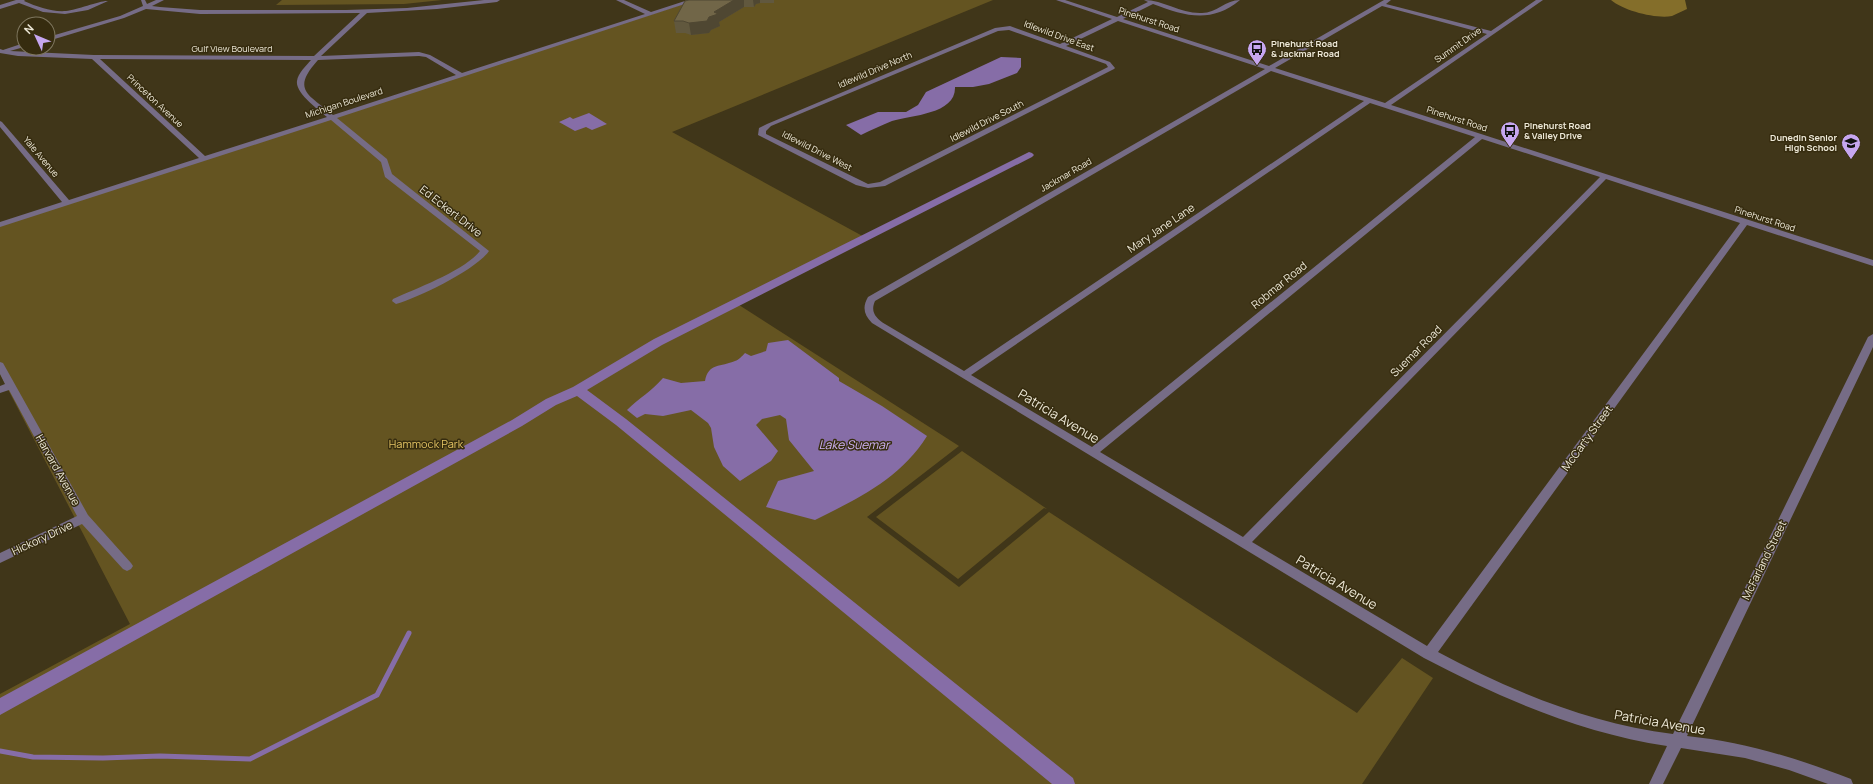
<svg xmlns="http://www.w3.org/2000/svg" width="1873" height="784" viewBox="0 0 1873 784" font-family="Manrope,sans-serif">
	<rect width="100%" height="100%" fill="#403619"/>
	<g fill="#645421">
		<polygon points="282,0 442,0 404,4 276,5"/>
		<polygon points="696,0 993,0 672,132 868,239 739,305 959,446 867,517 959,587 1049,512 1357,713 1402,658 1433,678 1362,784 0,784 0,694 130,624 0,374 0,225"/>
		<polygon points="962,451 1047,509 1044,508 958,579 876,517"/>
	</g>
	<path fill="#846e2a" d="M1611,0H1685L1687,9C1682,11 1677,14 1672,16C1656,19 1624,11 1611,0Z"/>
	<g fill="#866da7">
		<path d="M1001,57L1021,58V67L1017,73L989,84L973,87H955C956,114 912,115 892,121C882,125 871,130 861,135L846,125L878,112H906L918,105L926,92Z"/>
		<polygon points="589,113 607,124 592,130 586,127 575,131 559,122 570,117 573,119"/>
		<path d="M788,340L839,378V381L882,406L927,436C900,479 859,498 815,520L766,507L778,481L814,471L789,440L786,419L780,415L762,419L756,425L778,451L771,461L740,481L723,466L714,447L711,428L708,423L691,410L663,416L645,414L637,418L627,410C639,398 652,391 663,378L681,383L705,381C708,363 721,367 735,361C739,360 742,356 745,353L751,356L766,351L768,343Z"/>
	</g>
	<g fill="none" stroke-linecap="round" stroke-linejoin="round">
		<polyline stroke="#866da7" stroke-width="5" points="0,751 33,757 103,758 160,756 250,759 377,695 409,633"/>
		<polygon fill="#866da7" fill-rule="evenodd" points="1029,152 1032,153 1034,155 1032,157 662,345 587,390 626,419 1073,778 1075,784 1052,784 616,425 577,396 556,405 522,426 0,715 0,698 512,420 546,399 573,387 654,339"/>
		<g fill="#766c86" fill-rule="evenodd">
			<path d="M16,0H25L24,1C38,7 51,12 66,11C77,10 101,0 108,1L88,10L65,14L43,12L19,3L0,9V5Z"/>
			<path d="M141,0H145L147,4L156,0H164L152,6L160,7L200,10H346L407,8L484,0H500L497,2L437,9L367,13L321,56L419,52L430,55L462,73L645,14L616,0H624L651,12L688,0H697L337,118L387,159L392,174L489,251C477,269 418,298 396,304L392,301L393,299C417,288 464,271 480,251L385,177L381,162L331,120L0,227V222L62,202L0,127V121L2,122L69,200L199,158L92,59L18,56L0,53V49L3,50L24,43V47L10,51L94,55L314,56L360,13L200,14L146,9L124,18L48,41V37L120,16L143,6ZM419,56L426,57L456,75L333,115C308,94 291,90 318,60ZM100,59L311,60C306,66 298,73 297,81C295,93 319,110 327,117L205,156Z"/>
			<path d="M1056,0H1065L1117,17L1148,2L1144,0C1164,0 1181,14 1202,13C1216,13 1226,0 1240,0C1211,24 1185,16 1153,4L1123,19L1269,66L1384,0H1391L1386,4L1491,31L1536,0H1543L1391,105L1873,260V266L1747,225L1438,652C1511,691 1590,724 1673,734L1868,337L1873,334V347L1687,736C1744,742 1797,758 1851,779L1853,784H1828L1789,770L1745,758L1681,748L1663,784H1649L1667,746C1581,733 1500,698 1424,658L872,323C864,315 862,307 868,297L1265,69L1118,21L1066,46L1110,62L1115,68L1114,69L885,186L868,188L856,185L758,135L759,128L767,124L995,28L1010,26L1060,44L1112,19ZM1382,6L1487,34L1385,103L1275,68ZM1009,30L1106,64L1108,67L880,182L868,184L862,181L766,134V131L771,126L998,31ZM1271,71L1364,101L964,371L885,324C876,318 870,312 875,301ZM1370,103L1475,137L1092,447L971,375ZM1482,139L1600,177L1243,537L1100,452ZM1606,179L1740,223L1427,646L1252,542Z"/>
			<polygon points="0,362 3,363 88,515 131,563 133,566 131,569 127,571 123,569 82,524 0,563 0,553 77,516 9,390 0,393 0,386 5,384 0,374"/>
		</g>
	</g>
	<polygon fill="#61583e" points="689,0 774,0 774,3 760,3 756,4 754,7 744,7 719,22 720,26 711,30 709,33 691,35 685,33 676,33 674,21"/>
	<g fill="#4f4732">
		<polygon points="734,0 744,0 744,7 719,22 720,26 711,30 709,33 691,35 689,23 714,12"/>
		<polygon points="753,0 760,0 760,3 756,4 754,7"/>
	</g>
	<polygon fill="#716648" stroke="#4f4732" points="689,0 734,0 714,12 718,14 709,17 707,21 689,23 683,21 674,21 685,1"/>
	<defs>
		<g id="bus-pin" transform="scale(1)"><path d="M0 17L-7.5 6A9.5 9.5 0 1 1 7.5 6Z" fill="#c6a6f0" stroke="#362c0f"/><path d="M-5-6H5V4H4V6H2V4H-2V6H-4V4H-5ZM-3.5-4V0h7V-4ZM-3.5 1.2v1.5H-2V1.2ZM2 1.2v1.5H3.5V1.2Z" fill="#111"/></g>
		<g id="school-pin" transform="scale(1)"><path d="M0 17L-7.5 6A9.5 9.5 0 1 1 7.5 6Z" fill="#c6a6f0" stroke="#362c0f"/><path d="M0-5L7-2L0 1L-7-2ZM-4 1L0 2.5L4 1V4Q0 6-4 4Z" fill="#111"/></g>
	</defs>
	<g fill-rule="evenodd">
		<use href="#bus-pin" x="1257" y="49"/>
		<use href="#bus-pin" x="1510" y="131"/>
		<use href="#school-pin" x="1851" y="143"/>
	</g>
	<g text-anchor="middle" stroke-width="3" stroke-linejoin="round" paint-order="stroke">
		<g font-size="9" fill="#ede8d7" stroke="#362c0f">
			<text transform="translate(1149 20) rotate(18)" y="3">Pinehurst Road</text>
			<text transform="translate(1059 36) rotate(20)" y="3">Idlewild Drive East</text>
			<text transform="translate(1458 45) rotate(-35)" y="3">Summit Drive</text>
			<text x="232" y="52">Gulf View Boulevard</text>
			<text transform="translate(875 70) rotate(-23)" y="3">Idlewild Drive North</text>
			<text transform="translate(155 101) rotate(43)" y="3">Princeton Avenue</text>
			<text transform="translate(344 103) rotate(-18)" y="3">Michigan Boulevard</text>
			<text transform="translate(1457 119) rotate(18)" y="3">Pinehurst Road</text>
			<text transform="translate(987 121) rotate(-27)" y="3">Idlewild Drive South</text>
			<text transform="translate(817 151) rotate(27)" y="3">Idlewild Drive West</text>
			<text transform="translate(41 157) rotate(50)" y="3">Yale Avenue</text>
			<text transform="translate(1066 175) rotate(-30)" y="3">Jackmar Road</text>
			<text transform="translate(1765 219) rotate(18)" y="3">Pinehurst Road</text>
		</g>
		<g font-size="9" font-weight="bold" fill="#ede8d7" stroke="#362c0f" text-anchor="start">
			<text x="1271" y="47">Pinehurst Road<tspan x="1271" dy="10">&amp; Jackmar Road</tspan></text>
			<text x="1524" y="129">Pinehurst Road<tspan x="1524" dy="10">&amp; Valley Drive</tspan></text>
			<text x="1837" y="141" text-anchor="end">Dunedin Senior<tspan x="1837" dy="10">High School</tspan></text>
		</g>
		<g font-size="11" fill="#ede8d7" stroke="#362c0f">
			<text transform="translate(451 211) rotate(38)" y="4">Ed Eckert Drive</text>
			<text transform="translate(1161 228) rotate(-34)" y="4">Mary Jane Lane</text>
			<text transform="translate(1279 285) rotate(-39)" y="4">Robmar Road</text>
			<text transform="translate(1416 351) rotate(-45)" y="4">Suemar Road</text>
			<text transform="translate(1587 438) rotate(-54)" y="4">McCarty Street</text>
			<text transform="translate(58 470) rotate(61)" y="4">Harvard Avenue</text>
			<text transform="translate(42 538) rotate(-25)" y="4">Hickory Drive</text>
			<text transform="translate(1764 560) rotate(-64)" y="4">McFarland Street</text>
		</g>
		<g font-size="11" fill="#e3c363" stroke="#362c0f">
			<text x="426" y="448">Hammock Park</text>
		</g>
		<g font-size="12" font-style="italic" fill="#ceb2f5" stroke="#362c0f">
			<text x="854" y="449">Lake Suemar</text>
		</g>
		<g font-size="13" fill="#ede8d7" stroke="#362c0f">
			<text transform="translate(1059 416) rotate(31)" y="5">Patricia Avenue</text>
			<text transform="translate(1337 582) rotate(31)" y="5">Patricia Avenue</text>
			<text transform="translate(1660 722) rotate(10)" y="5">Patricia Avenue</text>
		</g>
	</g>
	<g transform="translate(36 36) rotate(314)"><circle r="19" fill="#362c0f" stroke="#7f775f"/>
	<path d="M0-3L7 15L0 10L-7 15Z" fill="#c6a6f0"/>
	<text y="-6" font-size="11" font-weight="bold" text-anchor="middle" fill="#ede8d7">N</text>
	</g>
</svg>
